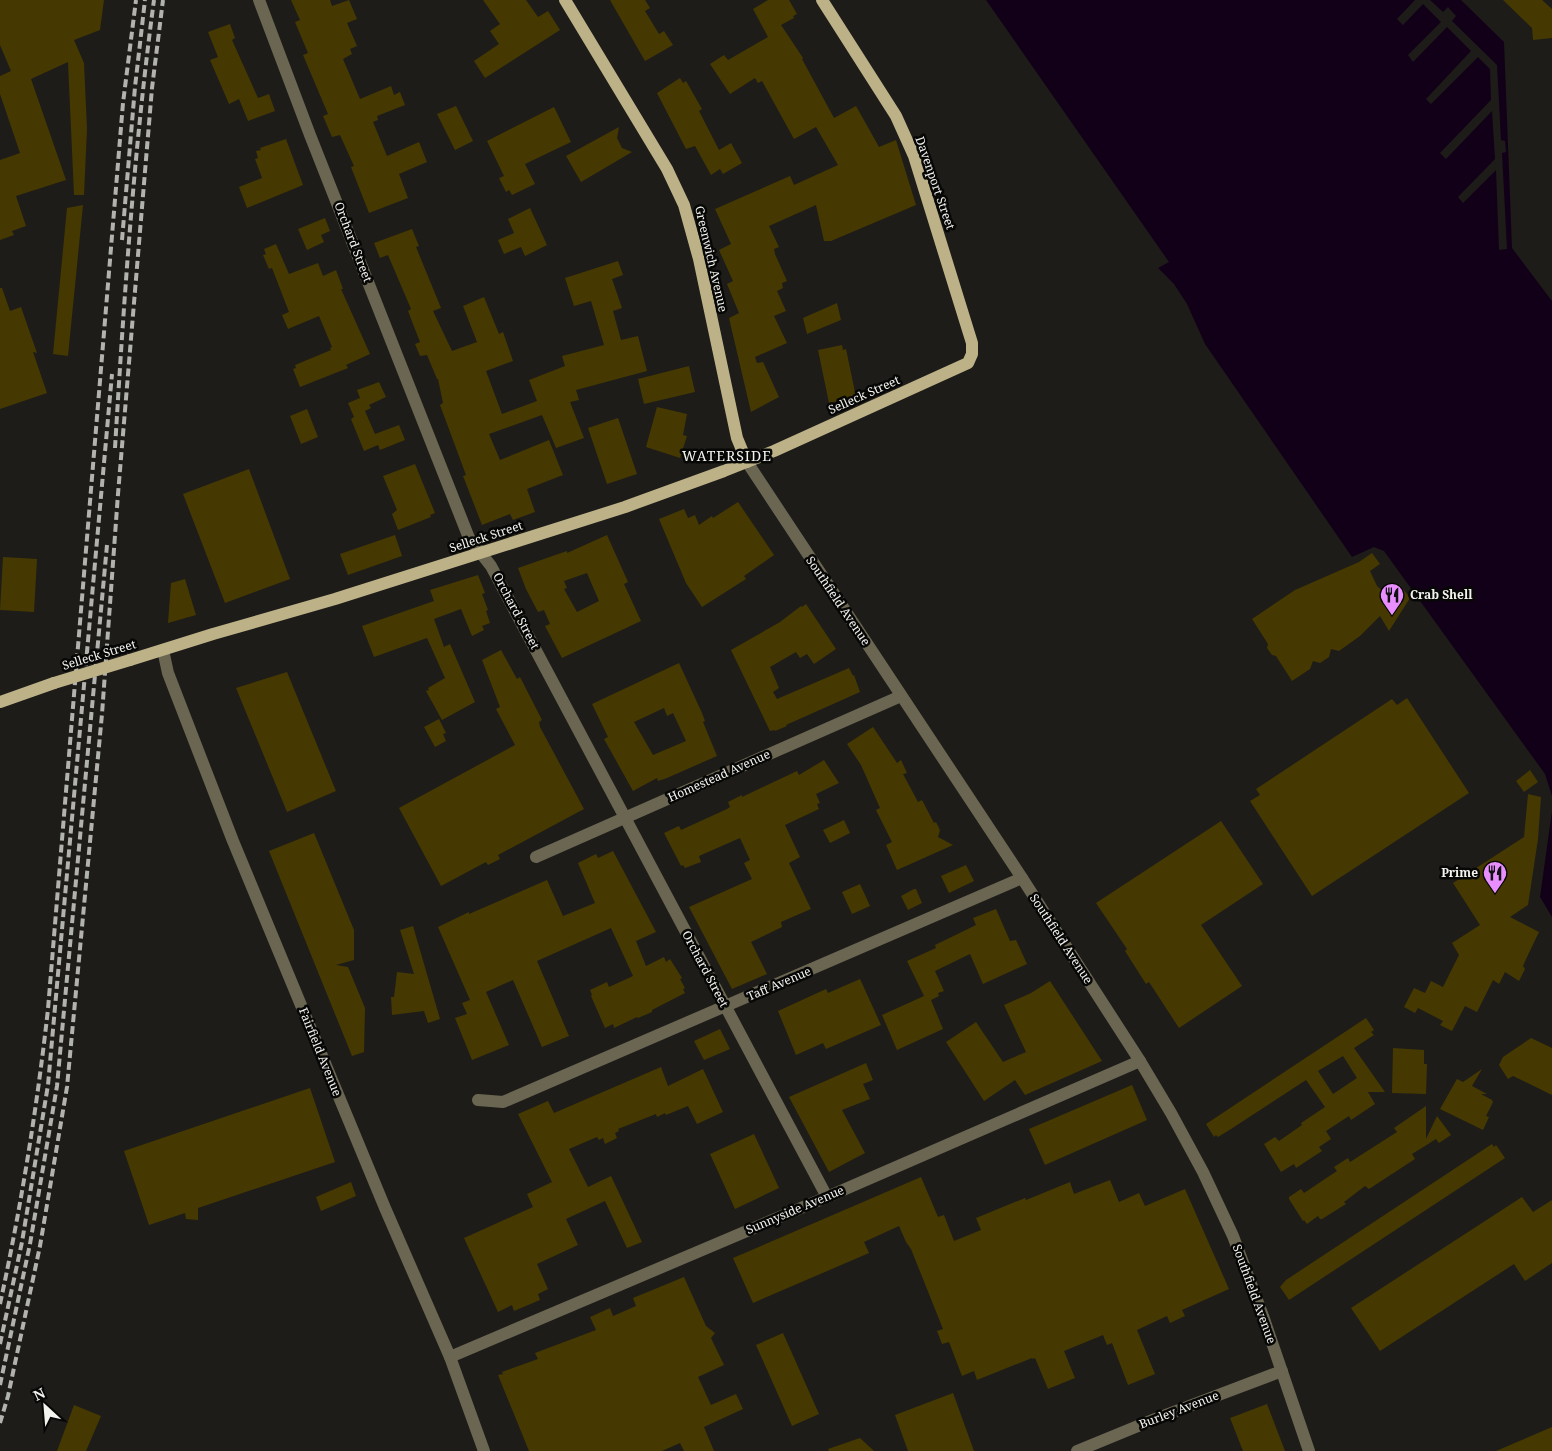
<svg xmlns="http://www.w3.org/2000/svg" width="1552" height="1451" viewBox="0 0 1552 1451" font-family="'Noto Serif',serif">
	<rect width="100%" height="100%" fill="#1d1c19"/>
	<g fill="#120018">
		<polygon points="986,0 1461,0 1504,42 1512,248 1552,301 1552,805 1552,796 1545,774 1384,551 1374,547 1352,557 1205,344 1187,304 1174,284 1158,268 1169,262"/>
		<polygon points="1552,811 1552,917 1540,897"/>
	</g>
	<polygon fill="#1d1c19" points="1415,0 1430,0 1443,12 1448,7 1456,16 1452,21 1497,65 1501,140 1505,141 1506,152 1502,153 1507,249 1499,250 1496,170 1463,203 1458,197 1495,159 1492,111 1446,159 1440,153 1491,100 1490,69 1478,57 1431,104 1426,99 1471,51 1447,27 1413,62 1408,55 1441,22 1423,4 1403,25 1397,19"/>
	<g fill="#453901" fill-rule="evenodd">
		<polygon points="0,0 104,0 100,30 74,40 84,63 87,129 84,195 74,195 68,62 31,79 66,180 16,196 26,226 12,231 14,235 0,240 0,160 20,153 0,94 0,76 11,71 0,45"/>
		<polygon points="291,0 330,0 332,6 349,0 357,19 347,23 357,46 350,49 352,54 343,59 360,99 391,86 394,95 400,92 405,105 377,116 378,120 373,122 387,156 419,142 427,162 399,174 408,198 369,213 351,167 354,166 340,135 332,137 323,116 328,114 303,55 308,53 295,22 300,20"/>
		<polygon points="483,0 526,0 538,17 548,11 560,30 485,78 474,61 499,44 490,31 500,24"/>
		<polygon points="610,0 645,0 650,8 645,11 659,34 664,31 673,45 645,61"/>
		<polygon points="768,0 789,0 797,14 793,16 794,18 781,25 803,58 802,59 834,118 856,106 879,147 896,140 916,205 831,241 824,241 816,205 769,226 779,247 774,249 775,254 787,281 782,283 783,288 777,291 786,311 774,316 787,343 755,357 757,363 763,362 779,397 751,412 729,318 739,313 727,284 733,281 719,250 731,244 715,209 790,176 794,185 838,165 816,127 794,139 762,81 758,83 755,78 730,94 710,64 724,55 728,60 768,37 753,9"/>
		<polygon points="1503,0 1542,0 1552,9 1552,38 1533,40 1532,28"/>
		<polygon points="230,24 235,38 232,40 258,98 269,94 275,111 248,121 239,99 229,104 210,60 218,57 208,32"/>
		<polygon points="680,78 683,83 686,81 702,109 699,111 719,150 731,143 742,163 723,174 720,169 711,175 695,146 686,149 657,93"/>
		<polygon points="456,106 473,141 455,150 437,114"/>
		<polygon points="554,107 571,142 525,164 535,184 512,195 509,190 506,192 499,178 504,176 487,141"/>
		<polygon points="619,127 617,138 622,148 632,152 581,182 566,156"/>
		<polygon points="286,139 303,185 247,208 239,187 262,178 255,159 258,158 256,151 261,150 260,148"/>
		<polygon points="83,205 68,356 53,354 67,208"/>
		<polygon points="530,208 547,245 525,256 521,247 504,254 498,240 514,233 508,219"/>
		<polygon points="325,218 330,231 321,235 324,242 307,250 298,229"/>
		<polygon points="412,229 419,246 416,247 441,308 433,311 452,351 477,342 463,306 484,297 499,334 503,332 513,361 486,371 502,414 537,401 529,380 565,366 562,356 604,345 591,301 574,306 565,278 618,261 623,275 612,279 622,308 613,311 621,340 638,336 647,371 576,390 579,400 570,402 584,438 556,448 542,415 489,434 500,460 549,440 563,475 527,489 535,512 513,520 510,514 482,525 463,476 466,475 440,405 443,403 438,379 437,379 427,355 420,356 415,344 420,342 408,311 411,309 388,255 380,258 374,243"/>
		<polygon points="276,244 289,274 318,263 323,276 336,270 343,289 341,289 370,354 346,365 348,368 300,387 293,369 296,368 295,365 331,350 330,348 332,347 319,316 288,329 282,315 289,312 272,268 269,269 263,255 266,254 264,249"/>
		<polygon points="0,288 2,288 10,311 21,307 37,353 33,352 47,393 0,409"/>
		<polygon points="837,303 841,320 807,334 803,318"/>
		<polygon points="842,345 843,350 846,349 856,397 829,403 818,350"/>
		<polygon points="689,366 695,392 644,404 638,379"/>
		<polygon points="379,382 386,397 369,405 371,408 365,411 375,434 399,425 405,440 380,450 378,445 364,451 351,419 354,417 348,403 360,398 357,390"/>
		<polygon points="657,407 687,414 683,435 687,436 680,458 646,447"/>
		<polygon points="307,409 318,437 301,444 290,416"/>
		<polygon points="618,418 637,474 607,484 588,428"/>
		<polygon points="415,464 435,513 430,515 431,517 398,530 392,514 397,510 383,476"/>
		<polygon points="249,469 290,579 225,603 183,494"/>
		<polygon points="738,502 774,555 744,576 746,579 702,607 686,583 659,519 684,509 688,518 695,515 699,525 712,516 713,518"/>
		<polygon points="395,535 402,556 348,575 340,554"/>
		<path d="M607,535L628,582L624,584L641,621L562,658L545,626L550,624L544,610L538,612L526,589L518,568L567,551V553ZM587,573L599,601L577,612L564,589L567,588L564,581Z"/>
		<polygon points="1372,553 1380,564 1370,571 1377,586 1387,595 1400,585 1410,598 1389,631 1380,616 1360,636 1339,651 1331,649 1329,657 1320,663 1313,661 1310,669 1292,681 1276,656 1272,655 1267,648 1268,644 1252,619 1295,590 1359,562"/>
		<polygon points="3,557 37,559 34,612 0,610"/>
		<polygon points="478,575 485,593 482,594 488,610 486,611 490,623 482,626 484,630 472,636 461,609 434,619 444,647 450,644 475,702 442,720 426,691 429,690 428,688 445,678 427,638 374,657 362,626 434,601 430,590"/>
		<polygon points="185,579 196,615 168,623 171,583"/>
		<polygon points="806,604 836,649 814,664 807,654 800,658 796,652 770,667 779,688 773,692 777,699 849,668 853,676 854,675 860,692 786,725 787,726 775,731 775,730 770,731 731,650 780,622 801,606 802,607"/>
		<polygon points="501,650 517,679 520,677 542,720 539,722 540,727 584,809 498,855 500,859 488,865 486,862 441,886 399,808 515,745 496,709 500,707 482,660"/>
		<path d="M679,663L702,713L705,721L703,722L717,756L667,778L658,781L657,778L633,791L604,739L608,737L592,704ZM664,708L667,716L673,713L686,741L653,755L634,722Z"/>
		<polygon points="287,672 336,791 287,812 236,688"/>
		<polygon points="1407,698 1469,793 1312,896 1250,801 1260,795 1256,789 1392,699 1397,705"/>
		<polygon points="439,719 446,733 443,734 446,741 435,747 424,727"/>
		<polygon points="873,727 897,763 901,760 907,773 903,774 918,802 922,800 934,823 936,822 940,830 938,837 953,845 897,870 886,845 892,842 876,810 880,808 861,765 847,744"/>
		<polygon points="824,760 839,783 816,794 820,803 817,804 819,809 785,825 800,857 789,863 811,909 781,922 782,927 751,942 767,974 732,989 689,907 752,879 744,863 750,860 740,838 699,856 701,862 685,868 683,865 681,866 664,833 679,826 681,830 727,809 730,807 728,802 742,795 742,797 797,771 799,775"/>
		<polygon points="1530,770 1538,782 1524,792 1516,781"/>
		<polygon points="1528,794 1541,797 1538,839 1528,905 1510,917 1539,932 1527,957 1523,966 1525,969 1519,981 1505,972 1499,984 1493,980 1477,1012 1465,1006 1452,1031 1440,1025 1443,1021 1418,1008 1415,1013 1404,1007 1414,988 1425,993 1431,981 1443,987 1459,955 1452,943 1480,925 1453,883 1524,837"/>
		<polygon points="844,820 850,833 830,843 823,830"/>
		<polygon points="1221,821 1263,884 1201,925 1242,986 1179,1028 1149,982 1146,984 1125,951 1127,949 1096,903"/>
		<polygon points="314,833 354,930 354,960 336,965 348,967 365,1008 364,1052 352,1056 269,851"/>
		<polygon points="613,851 656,932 636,941 646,966 664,957 666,962 670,959 682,978 680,979 685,988 683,989 685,993 652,1010 652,1012 638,1018 637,1017 614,1028 613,1024 605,1028 591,996 592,995 590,990 607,982 609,987 633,976 611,928 537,961 569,1036 542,1047 513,980 486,992 509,1045 472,1060 455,1018 467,1014 462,1003 470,1000 438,927 469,912 469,914 547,880 563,916 595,903 578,863 596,854 598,858"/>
		<polygon points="966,865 974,881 949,893 941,876"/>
		<polygon points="860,884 870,906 852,914 842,892"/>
		<polygon points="914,889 916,889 922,903 908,910 901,896"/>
		<polygon points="996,909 1010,941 1016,940 1027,964 983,984 970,954 935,971 944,991 938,993 939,996 931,1000 943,1029 897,1050 882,1015 924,996 907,961 936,948 935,945 976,925 973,918"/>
		<polygon points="413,926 440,1019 428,1023 424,1011 392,1015 391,997 394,997 397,972 414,974 400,930"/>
		<polygon points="860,979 881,1025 826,1049 823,1043 796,1055 778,1011 826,989 828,993"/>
		<polygon points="1050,981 1102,1061 1025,1095 1015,1080 984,1101 946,1042 976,1022 1003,1062 1026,1052 1004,1005 1031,993"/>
		<path d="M1366,1018L1374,1030L1371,1032L1374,1035L1354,1048L1385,1092H1368L1375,1104L1351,1120L1349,1116L1326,1131L1331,1139L1319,1147L1322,1151L1296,1168L1294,1164L1281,1172L1264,1144L1275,1137L1279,1141L1302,1125L1301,1123L1325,1107L1306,1080L1231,1129L1218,1137L1216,1135L1214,1137L1206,1124ZM1343,1056L1357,1078L1333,1094L1318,1071Z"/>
		<polygon points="720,1029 730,1049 704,1060 694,1041"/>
		<polygon points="1531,1038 1552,1048 1552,1095 1513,1076 1508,1079 1499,1065 1503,1057"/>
		<polygon points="1393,1048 1424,1050 1424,1064 1427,1064 1426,1094 1392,1093"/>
		<polygon points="866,1063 873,1080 863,1084 870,1099 842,1110 865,1153 829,1172 789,1097"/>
		<polygon points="661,1067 668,1086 703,1069 723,1112 697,1124 688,1106 666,1115 665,1113 657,1117 656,1114 618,1129 619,1131 615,1133 617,1138 605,1144 603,1138 599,1140 597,1137 569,1149 588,1187 611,1176 642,1242 627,1248 605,1201 566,1219 578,1245 537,1264 548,1289 538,1294 540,1300 514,1311 512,1305 498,1312 464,1238 533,1207 527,1194 552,1182 518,1114 548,1101 554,1113"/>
		<polygon points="1482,1069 1472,1086 1487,1094 1481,1094 1492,1100 1493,1102 1486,1116 1489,1117 1483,1130 1440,1109 1457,1079 1463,1082"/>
		<polygon points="1132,1085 1147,1120 1045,1165 1029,1129"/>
		<polygon points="310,1088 335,1162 198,1208 198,1220 186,1219 185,1213 149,1225 124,1151"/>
		<polygon points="1426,1106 1426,1139 1437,1116 1451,1135 1439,1143 1436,1139 1425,1146 1412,1154 1415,1159 1369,1189 1365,1186 1344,1202 1346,1204 1322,1219 1320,1219 1318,1216 1307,1224 1304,1220 1303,1221 1289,1199 1289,1197 1301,1189 1304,1193 1337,1171 1334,1167 1348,1158 1350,1162 1397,1132 1394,1128"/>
		<polygon points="754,1134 779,1188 735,1209 710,1154"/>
		<polygon points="1492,1144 1494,1147 1496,1145 1505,1158 1289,1300 1280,1287 1286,1280"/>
		<polygon points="921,1177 938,1217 944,1215 954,1241 981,1230 976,1218 1025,1198 1026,1200 1070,1182 1074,1194 1110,1180 1119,1202 1139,1193 1145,1206 1185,1189 1229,1289 1182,1310 1185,1316 1170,1323 1167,1316 1137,1330 1155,1374 1128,1385 1112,1343 1107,1345 1103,1335 1064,1351 1075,1378 1048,1389 1035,1358 1033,1359 1032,1358 977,1380 974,1371 962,1376 949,1342 942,1344 937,1331 943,1329 911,1249 906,1242 899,1226 864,1242 869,1253 753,1303 733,1258"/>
		<polygon points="351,1182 356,1196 321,1211 316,1197"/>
		<polygon points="1522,1197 1533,1212 1552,1200 1552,1263 1525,1281 1514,1264 1380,1351 1351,1308"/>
		<polygon points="684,1277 706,1326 715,1333 711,1338 724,1365 698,1377 711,1405 736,1394 743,1409 704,1427 714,1451 684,1451 680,1443 662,1451 529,1451 498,1375 503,1374 502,1372 538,1359 535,1353 596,1330 590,1317 610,1308 613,1316 636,1306 633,1298"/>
		<polygon points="783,1333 819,1414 792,1426 756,1345"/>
		<polygon points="953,1393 974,1451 908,1451 895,1415"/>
		<polygon points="1267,1404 1285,1451 1243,1451 1230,1418"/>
		<polygon points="74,1405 101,1416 86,1451 57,1451"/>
		<polygon points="1552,1427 1552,1451 1496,1451"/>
		<polygon points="860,1438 874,1451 829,1451 828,1449"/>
	</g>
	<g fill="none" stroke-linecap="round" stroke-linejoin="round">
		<g stroke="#6b6652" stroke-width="12">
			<polyline points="259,0 310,135 469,538 491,566 827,1197"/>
			<polyline points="747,462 1022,878 1140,1061 1171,1113 1203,1172 1233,1236 1263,1316 1309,1451"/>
			<polyline points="163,650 168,673 233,841 385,1208 450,1357 484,1451"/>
			<polyline points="536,857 901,696"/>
			<polyline points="478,1100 503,1102 1022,878"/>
			<polyline points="450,1357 827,1197 1140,1061"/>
			<polyline points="1077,1451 1155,1419 1282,1371"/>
		</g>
		<g stroke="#bdb287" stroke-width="12">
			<polyline points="565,0 667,169 684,205 699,259 737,438 747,462"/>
			<polyline points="130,660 213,634 335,599 625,507 724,471 774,451 968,363 972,354 972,343 914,156 896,116 822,0"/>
			<polyline points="0,702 54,683"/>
		</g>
		<g stroke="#b2b2af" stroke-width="4" stroke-dasharray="8 4" stroke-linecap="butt">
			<polyline points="122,240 135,87 145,0"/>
			<path d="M115,448C124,299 134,148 154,0"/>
			<path d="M0,1304C21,1207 37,1108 48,1009L123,103L136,0"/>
			<polyline points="0,1344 22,1242 48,1085 112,374"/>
			<polyline points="0,1385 30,1244 57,1086 107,545"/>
			<polyline points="0,1423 8,1396 40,1246 67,1087 102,714 118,494 152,88 163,0"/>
		</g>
		<polyline stroke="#bdb287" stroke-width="12" points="54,683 130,660"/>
	</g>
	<defs>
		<g id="restaurant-pin" transform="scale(1.25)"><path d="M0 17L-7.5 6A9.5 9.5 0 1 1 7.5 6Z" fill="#e98efe" stroke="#070706"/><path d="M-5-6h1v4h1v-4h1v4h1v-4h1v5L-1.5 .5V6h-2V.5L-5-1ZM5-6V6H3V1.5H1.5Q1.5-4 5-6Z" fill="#111"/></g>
	</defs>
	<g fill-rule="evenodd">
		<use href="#restaurant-pin" x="1392" y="595"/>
		<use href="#restaurant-pin" x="1495" y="873"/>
	</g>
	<g text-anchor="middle" stroke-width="5" stroke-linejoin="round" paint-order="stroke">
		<g font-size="12" fill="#f3f3f0" stroke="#070706">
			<text transform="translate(935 183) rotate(71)" y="4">Davenport Street</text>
			<text transform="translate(353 242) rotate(69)" y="4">Orchard Street</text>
			<text transform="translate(711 259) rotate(77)" y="4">Greenwich Avenue</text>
			<text transform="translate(864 395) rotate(-24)" y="4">Selleck Street</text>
			<text transform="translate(486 537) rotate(-18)" y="4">Selleck Street</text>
			<text transform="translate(838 601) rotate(56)" y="4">Southfield Avenue</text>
			<text transform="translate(516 611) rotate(62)" y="4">Orchard Street</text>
			<text transform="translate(99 655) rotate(-17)" y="4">Selleck Street</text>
			<text transform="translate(719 776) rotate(-24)" y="4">Homestead Avenue</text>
			<text transform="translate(1061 939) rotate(57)" y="4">Southfield Avenue</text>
			<text transform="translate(705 969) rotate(62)" y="4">Orchard Street</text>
			<text transform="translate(779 984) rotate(-23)" y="4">Taff Avenue</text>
			<text transform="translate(320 1052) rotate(68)" y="4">Fairfield Avenue</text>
			<text transform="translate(795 1210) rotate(-23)" y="4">Sunnyside Avenue</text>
			<text transform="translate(1254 1294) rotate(70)" y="4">Southfield Avenue</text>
			<text transform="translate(1179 1410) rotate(-21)" y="4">Burley Avenue</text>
		</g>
		<g font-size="12" font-weight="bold" fill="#f3f3f0" stroke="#070706" text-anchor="start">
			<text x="1410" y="599">Crab Shell</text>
			<text x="1478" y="877" text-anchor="end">Prime</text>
		</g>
		<g font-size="14" letter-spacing="1" fill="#f3f3f0" stroke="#070706">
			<text x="727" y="461">WATERSIDE</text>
		</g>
	</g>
	<g transform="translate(45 1406) rotate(334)" stroke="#070706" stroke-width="4" paint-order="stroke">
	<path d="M0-4L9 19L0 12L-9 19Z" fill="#f3f3f0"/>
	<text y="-8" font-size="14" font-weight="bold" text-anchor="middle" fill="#f3f3f0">N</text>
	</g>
</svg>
